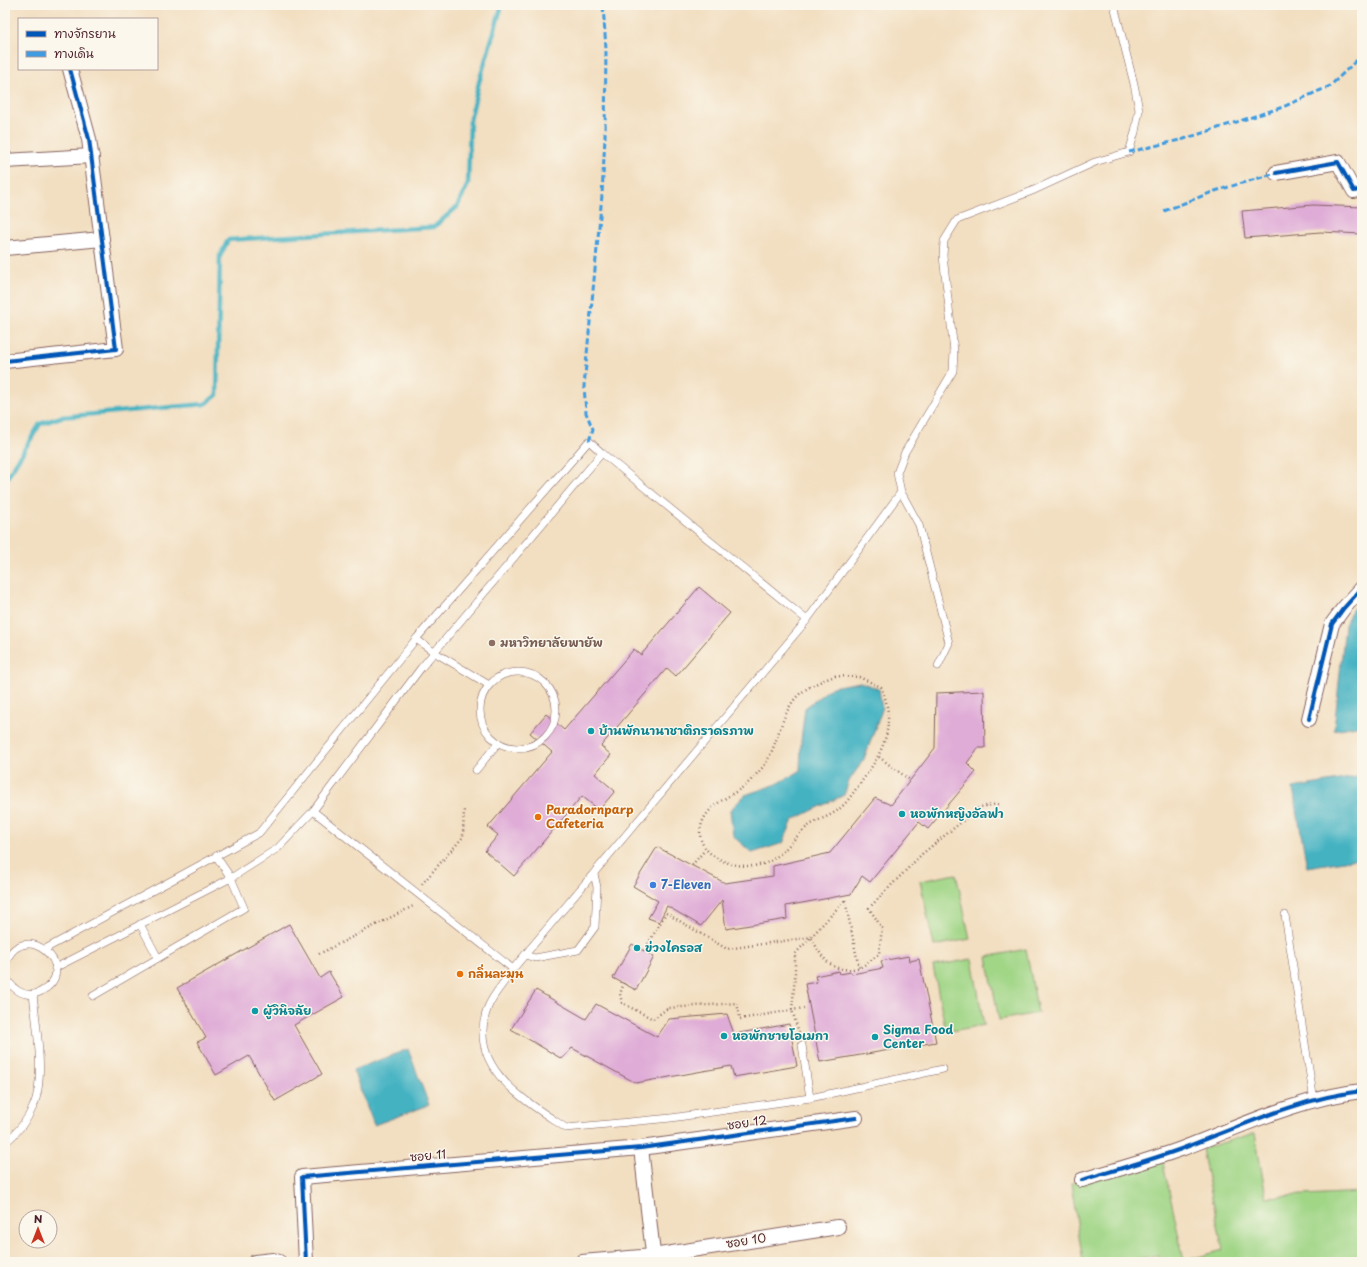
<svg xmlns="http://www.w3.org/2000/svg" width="1367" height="1267" viewBox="0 0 1367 1267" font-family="'Playpen Sans','Playpen Sans Thai',sans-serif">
	<rect width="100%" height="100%" fill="#fbf7ec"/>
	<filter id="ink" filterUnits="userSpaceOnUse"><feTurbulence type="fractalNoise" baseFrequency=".025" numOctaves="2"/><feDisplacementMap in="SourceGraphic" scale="8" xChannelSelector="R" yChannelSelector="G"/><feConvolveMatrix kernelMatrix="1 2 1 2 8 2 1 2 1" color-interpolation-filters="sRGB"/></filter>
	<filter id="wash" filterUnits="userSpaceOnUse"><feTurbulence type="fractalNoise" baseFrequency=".012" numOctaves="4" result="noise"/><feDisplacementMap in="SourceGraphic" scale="16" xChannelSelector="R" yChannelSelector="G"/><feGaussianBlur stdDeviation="0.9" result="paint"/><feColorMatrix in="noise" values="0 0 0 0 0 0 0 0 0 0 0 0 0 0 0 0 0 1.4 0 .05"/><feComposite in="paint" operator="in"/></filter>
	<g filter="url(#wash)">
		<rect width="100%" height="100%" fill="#f2dec0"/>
		<g fill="#a1d687" stroke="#767a59">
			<polygon points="956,874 970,939 934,946 920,881"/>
			<polygon points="1026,949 1038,1013 999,1020 987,957"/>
			<polygon points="972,959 984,1025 946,1032 933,966"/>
			<polygon points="1255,1133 1266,1197 1362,1192 1362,1262 1162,1262 1159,1255 1118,1262 1083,1262 1071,1183 1162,1158 1184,1261 1223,1250 1202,1149"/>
		</g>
		<g fill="#45b2c2" stroke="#486876">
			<polygon points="1353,608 1362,610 1362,725 1334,730 1345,625"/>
			<polygon points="860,682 879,689 882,710 864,759 849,781 844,795 793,820 783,843 752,853 733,836 730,810 745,795 777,784 800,771 801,741 805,708 832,687"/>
			<polygon points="1362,776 1362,858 1307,867 1293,788"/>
			<polygon points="408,1049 429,1105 374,1125 353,1070"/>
		</g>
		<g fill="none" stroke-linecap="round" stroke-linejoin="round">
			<polyline stroke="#45b2c2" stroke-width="4.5" points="5,481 40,424 61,417 205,404 217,395 220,256 228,240 434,227 457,207 468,184 470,120 479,82 502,5"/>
		</g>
		<g id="blocks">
			<g fill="#dfabd7">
				<polygon points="1313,205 1362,207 1362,234 1321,232 1245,238 1242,211"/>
				<polygon points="699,587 730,613 676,676 667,668 601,746 611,755 595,774 615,791 599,810 582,796 514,876 485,851 498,835 488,827 552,752 530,733 546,714 564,730 634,649 641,655"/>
				<polygon points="984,691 985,748 978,748 967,763 976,772 928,829 919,822 870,882 862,876 851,894 786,906 787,919 726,929 722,900 701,926 667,906 659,922 648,918 658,901 633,886 657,847 725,883 773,876 773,866 830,853 875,798 891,805 935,748 936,693"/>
				<polygon points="289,924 320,978 329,972 344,997 294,1025 322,1074 275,1101 249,1056 216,1075 197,1042 206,1038 177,988"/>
				<polygon points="632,944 654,957 636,990 613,978"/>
				<polygon points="909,956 910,961 919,959 936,1042 820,1062 805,984 817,982 815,976 839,971 840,974 851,972 852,974 883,968 881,961"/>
				<polygon points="536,990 586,1019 596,1004 657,1037 669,1019 727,1014 734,1034 789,1024 797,1066 734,1077 731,1066 636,1083 572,1048 562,1059 511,1029"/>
			</g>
		</g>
	</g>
	<g filter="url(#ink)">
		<use href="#blocks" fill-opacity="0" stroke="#85625f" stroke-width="1"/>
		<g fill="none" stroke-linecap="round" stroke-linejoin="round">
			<g stroke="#85625f" stroke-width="8">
				<g id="service">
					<path d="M901,492L807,620L513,969C506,981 493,994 488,1007C465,1067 524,1100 566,1128L671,1118L810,1098L943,1069"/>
					<polyline points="416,639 434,652 489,685"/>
					<polyline points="938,666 949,643 919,525 901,492 897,473 905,452 953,371 954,351 943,256 944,241 957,220 1032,191 1095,162 1129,152 1135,132 1139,110 1134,84 1114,5"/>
					<circle cx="518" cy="710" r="38"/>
					<polyline points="476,770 498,743"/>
					<polyline points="313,811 513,969"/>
					<polyline points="1285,915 1314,1101"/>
					<polyline points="140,924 158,958"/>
					<polyline points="45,949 259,833 416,639 589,441 602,453 807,620"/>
					<polyline points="525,955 535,958 578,950 595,927 597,887 594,874"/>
					<path d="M5,966C19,914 86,968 40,992C24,1000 9,987 5,973"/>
					<polyline points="55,968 231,878 278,848 313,811 421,668 602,453"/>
					<polyline points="93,996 244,908 231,878 216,856"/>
					<polyline points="802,1045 810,1098"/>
					<path d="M5,1143C17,1133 27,1121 33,1107C46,1080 36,1024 33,994"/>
				</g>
			</g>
			<g stroke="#85625f" stroke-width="16">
				<g id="minor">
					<polyline points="5,161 92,156"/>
					<polyline points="1276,173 1338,162 1354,191 1362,189"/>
					<polyline points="5,248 102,239"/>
					<polyline points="5,361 116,349 89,139 70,69"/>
					<polyline points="1309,719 1332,624 1343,609 1362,588"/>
					<polyline points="641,1148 654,1262"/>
					<path d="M1082,1180C1115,1170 1148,1161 1181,1149C1239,1127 1299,1098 1362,1091"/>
					<polyline points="255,1262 273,1260 279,1262"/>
					<polyline points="306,1262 302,1177 641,1148 856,1118"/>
					<polyline points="582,1262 653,1256 838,1227"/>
				</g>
			</g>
			<g stroke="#85625f" stroke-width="2.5" stroke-dasharray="1 3" stroke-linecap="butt">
				<path d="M835,676L859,677L881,687C899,728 880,757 856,789C851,796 845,805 838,810C829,817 816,820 807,827C792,839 782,858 763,864C738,872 690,856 702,823C710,800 739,795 753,778C758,772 764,767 767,761C777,744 781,717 794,700C803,688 821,681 835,676Z"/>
				<polyline points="879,757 910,780"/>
				<polyline points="692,865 705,850"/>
				<polyline points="422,884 463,837 464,809"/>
				<polyline points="845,900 859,968"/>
				<polyline points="644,951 666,913 727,949 811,937 845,900"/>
				<polyline points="319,954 415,905"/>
				<polyline points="624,983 620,994 622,1003 653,1019 668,1008 737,1003 740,1019 804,1008"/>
				<path d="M800,1036L792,1010L795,976V954L811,937C822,958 831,974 858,968C865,966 873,958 879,954L882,928L869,908L922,854L980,807L998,804"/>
			</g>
			<use href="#service" stroke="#fff" stroke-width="7"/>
			<use href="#minor" stroke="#fff" stroke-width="14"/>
			<g stroke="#409be1" stroke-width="3" stroke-dasharray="6 3" stroke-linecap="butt">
				<polyline points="1129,152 1184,139 1283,107 1330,86 1362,55"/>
				<polyline points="1164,211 1215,191 1276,173"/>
				<polyline points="589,441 593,429 586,413 584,386 602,195 605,138 606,49 603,5"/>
			</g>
			<g stroke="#fbf7ec" stroke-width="6">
				<g id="cycleway">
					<polyline points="1276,173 1338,162 1354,191 1362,189"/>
					<polyline points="5,361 116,349 89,139 70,69"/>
					<polyline points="1309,719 1332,624 1343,609 1362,588"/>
					<path d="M1082,1180C1115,1170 1148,1161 1181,1149C1239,1127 1299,1098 1362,1091"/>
					<polyline points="306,1262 302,1177 641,1148 856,1118"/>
				</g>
			</g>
			<use href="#cycleway" stroke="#0057b8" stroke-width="4"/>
		</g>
	</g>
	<circle fill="#8d6e63" stroke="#fbf7ec" stroke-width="1.5" cx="492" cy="643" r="4"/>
	<g fill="#0f9aa8" stroke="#fbf7ec" stroke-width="1.5">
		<circle cx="591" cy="731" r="4"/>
		<circle cx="902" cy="814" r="4"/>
		<circle cx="637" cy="948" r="4"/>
		<circle cx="255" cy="1011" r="4"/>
		<circle cx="724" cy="1036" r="4"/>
		<circle cx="875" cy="1037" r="4"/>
	</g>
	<g fill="#e8710a" stroke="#fbf7ec" stroke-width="1.5">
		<circle cx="538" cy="817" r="4"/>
		<circle cx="460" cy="974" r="4"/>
	</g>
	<circle fill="#3f7fe0" stroke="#fbf7ec" stroke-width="1.5" cx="653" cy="885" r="4"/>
	<g text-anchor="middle" stroke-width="3" stroke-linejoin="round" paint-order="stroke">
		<g font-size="12" font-weight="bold" fill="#785e54" stroke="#fbf7ec" text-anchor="start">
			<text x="500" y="647">มหาวิทยาลัยพายัพ</text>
		</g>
		<g font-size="12" font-weight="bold" fill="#0d838f" stroke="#fbf7ec" text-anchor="start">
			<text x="599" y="735">บ้านพักนานาชาติภราดรภาพ</text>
			<text x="910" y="818">หอพักหญิงอัลฟา</text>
			<text x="645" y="952">ข่วงไครอส</text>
			<text x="263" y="1015">ผัูวินิจฉัย</text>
			<text x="883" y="1034">Sigma Food<tspan x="883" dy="14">Center</tspan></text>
			<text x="732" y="1040">หอพักชายโอเมกา</text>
		</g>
		<g font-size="12" font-weight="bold" fill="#c56008" stroke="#fbf7ec" text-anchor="start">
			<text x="546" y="814">Paradornparp<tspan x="546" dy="14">Cafeteria</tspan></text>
			<text x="468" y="978">กลิ่นละมุน</text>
		</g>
		<g font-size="12" font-weight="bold" fill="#366cbe" stroke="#fbf7ec" text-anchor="start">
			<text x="661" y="889">7-Eleven</text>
		</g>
		<g font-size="12" fill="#4a1f2b" stroke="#fbf7ec">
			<text transform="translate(747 1123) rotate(-8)" y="4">ซอย 12</text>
			<text transform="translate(428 1156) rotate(-5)" y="4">ซอย 11</text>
			<text transform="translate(746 1241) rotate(-9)" y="4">ซอย 10</text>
		</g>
	</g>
	<rect width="1367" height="1267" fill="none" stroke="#fbf7ec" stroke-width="20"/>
	<rect x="18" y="18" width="140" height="52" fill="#fbf7ec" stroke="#b4a19f"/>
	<rect x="26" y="31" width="20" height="6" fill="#0057b8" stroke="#b4a19f"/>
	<text x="54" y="38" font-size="12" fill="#4a1f2b">ทางจักรยาน</text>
	<rect x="26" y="51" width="20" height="6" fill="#409be1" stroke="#b4a19f"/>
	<text x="54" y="58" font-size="12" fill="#4a1f2b">ทางเดิน</text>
	<g transform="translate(38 1229)"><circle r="19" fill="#fbf7ec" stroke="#b4a19f"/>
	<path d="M0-3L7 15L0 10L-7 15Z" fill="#c8321e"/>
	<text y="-6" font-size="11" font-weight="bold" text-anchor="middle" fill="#4a1f2b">N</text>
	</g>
</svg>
